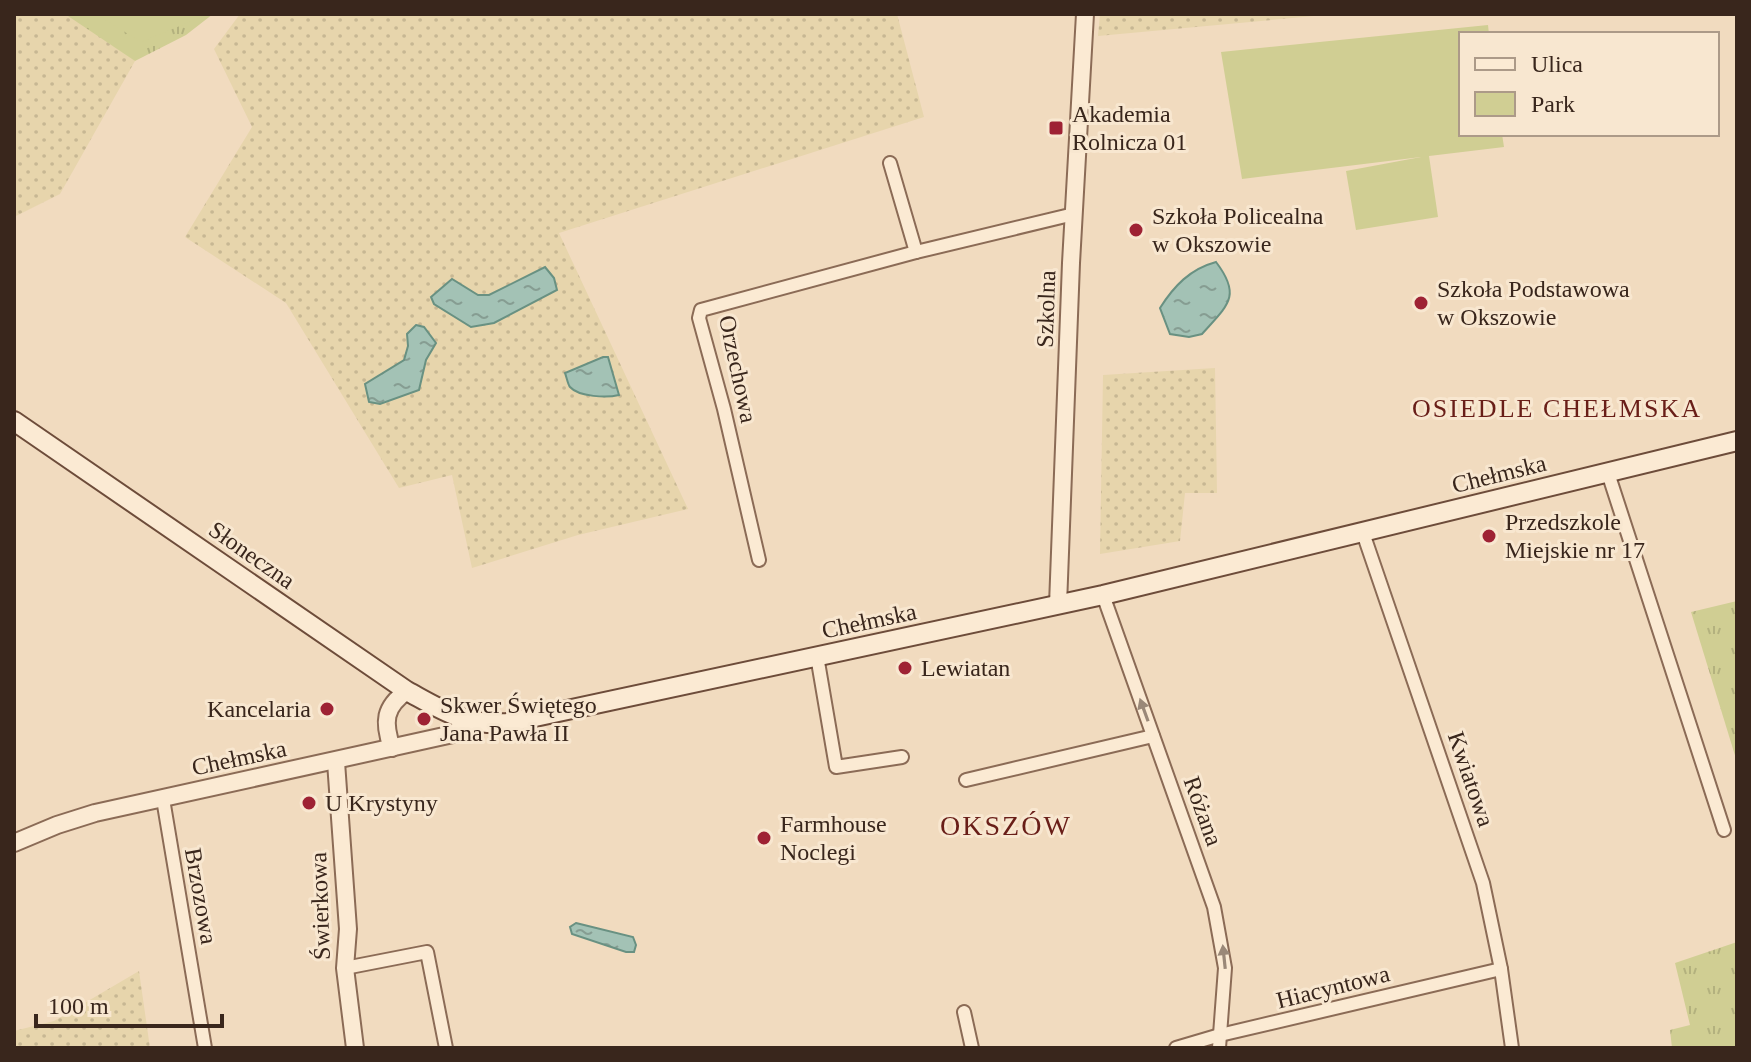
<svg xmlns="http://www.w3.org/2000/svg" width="1751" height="1062" viewBox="0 0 1751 1062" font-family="'Times New Roman',serif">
	<defs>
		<pattern id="farmland-dots" width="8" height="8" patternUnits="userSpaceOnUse" patternTransform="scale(2)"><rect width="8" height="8" fill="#e7d5ac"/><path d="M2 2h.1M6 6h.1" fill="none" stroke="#c7b793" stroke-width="1.8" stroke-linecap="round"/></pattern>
		<pattern id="grass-tufts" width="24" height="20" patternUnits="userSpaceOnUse" patternTransform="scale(2)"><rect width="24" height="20" fill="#d0ce93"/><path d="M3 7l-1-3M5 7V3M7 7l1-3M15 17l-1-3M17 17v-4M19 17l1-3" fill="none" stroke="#b3b17e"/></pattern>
		<pattern id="water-ripples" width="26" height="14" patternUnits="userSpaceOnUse" patternTransform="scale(2)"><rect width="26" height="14" fill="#a3c2b5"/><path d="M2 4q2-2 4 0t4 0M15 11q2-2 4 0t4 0" fill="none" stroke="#869d92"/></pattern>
	</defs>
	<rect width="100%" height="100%" fill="#f1dbbf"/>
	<g fill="url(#farmland-dots)">
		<polygon points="14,14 68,14 110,41 135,61 60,194 14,217"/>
		<polygon points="240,14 897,14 924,117 559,233 688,509 578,535 472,568 452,475 399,488 286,303 185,237 252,127 214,49"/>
		<polygon points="1100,14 1336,14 1098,36"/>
		<polygon points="1215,368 1217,493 1185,493 1180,541 1100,554 1103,375"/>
		<polygon points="139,971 150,1048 14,1048 14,1031 54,1021"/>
	</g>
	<g fill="url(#grass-tufts)">
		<polygon points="65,14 213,14 186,35 135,61"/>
		<polygon points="1737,601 1737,762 1691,612"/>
		<polygon points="1737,942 1737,1048 1672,1048 1670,1030 1690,1025 1675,963"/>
	</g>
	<g fill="#d0ce93">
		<polygon points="96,14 209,14 141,42"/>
		<polygon points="1488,25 1489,34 1461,34 1461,134 1502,134 1504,147 1429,156 1438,217 1356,230 1346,171 1421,157 1242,179 1221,52"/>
	</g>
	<g fill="url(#water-ripples)" stroke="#699182" stroke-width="2">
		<path d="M1216,262C1242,296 1228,305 1202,334L1189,337L1170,334L1160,308C1174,286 1190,269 1216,262Z"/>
		<polygon points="545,267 554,278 557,290 494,323 471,327 434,304 431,297 452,279 478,295 489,295"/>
		<polygon points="416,325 424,327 436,343 426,360 419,390 380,404 369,402 365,384 404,360 408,346 407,334"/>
		<path d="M603,357H608L619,395C607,398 579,397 570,387C568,385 566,375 565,373Z"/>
		<polygon points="576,923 633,937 636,945 634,952 626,952 572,934 570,927"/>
	</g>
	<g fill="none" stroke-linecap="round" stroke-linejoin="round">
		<g stroke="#8b6b56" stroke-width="16">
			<g id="minor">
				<polyline points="890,163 916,252"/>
				<polyline points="1608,473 1724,830"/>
				<polyline points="1362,530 1483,883 1501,969 1512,1048"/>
				<polyline points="759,560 724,409 699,318 701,310 916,252 1074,214"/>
				<polyline points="1103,595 1214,907 1225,968 1219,1048"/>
				<polyline points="817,656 836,767 902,757"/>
				<polyline points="966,780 1153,736"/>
				<polyline points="163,799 205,1048"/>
				<polyline points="345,968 427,952 446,1048"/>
				<polyline points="964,1012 972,1048"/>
				<polyline points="1176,1048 1220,1035 1501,969"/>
			</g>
		</g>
		<g stroke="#8b6b56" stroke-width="20">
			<g id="tertiary">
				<polyline points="1058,605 1071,263 1085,14"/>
				<path d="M392,748C383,722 384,707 407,691"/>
				<polyline points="336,762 348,929 345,968 355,1048"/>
				<polyline points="14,843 57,825 95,813 453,734 467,722"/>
			</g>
		</g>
		<g stroke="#6d4c3a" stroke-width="22">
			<path id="secondary" d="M14,421L407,691C442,710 465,726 507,723L1103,595L1737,441"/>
		</g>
		<use href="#minor" stroke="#fbead3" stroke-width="12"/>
		<use href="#tertiary" stroke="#fbead3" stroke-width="16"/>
		<use href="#secondary" stroke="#fbead3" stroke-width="18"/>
	</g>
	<defs><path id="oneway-solid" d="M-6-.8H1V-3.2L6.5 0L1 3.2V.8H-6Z" transform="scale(2)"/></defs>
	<g fill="#9a8878">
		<use href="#oneway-solid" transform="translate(1144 710) rotate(-110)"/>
		<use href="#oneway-solid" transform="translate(1224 957) rotate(-96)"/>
	</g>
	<g fill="#9e2234" stroke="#f8e7d0" stroke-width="3">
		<rect x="1048" y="120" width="16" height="16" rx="4"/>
		<circle cx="1136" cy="230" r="8"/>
		<circle cx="1421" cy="303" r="8"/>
		<circle cx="1489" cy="536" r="8"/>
		<circle cx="905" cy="668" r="8"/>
		<circle cx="327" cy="709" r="8"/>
		<circle cx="424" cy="719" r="8"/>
		<circle cx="309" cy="803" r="8"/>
		<circle cx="764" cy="838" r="8"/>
	</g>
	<g text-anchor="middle" stroke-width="6" stroke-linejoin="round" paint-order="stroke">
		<g font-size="24" fill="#39261c" stroke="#f8e7d0" text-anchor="start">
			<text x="1072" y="122">Akademia<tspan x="1072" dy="28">Rolnicza 01</tspan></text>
			<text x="1152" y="224">Szkoła Policealna<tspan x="1152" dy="28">w Okszowie</tspan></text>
			<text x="1437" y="297">Szkoła Podstawowa<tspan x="1437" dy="28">w Okszowie</tspan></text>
			<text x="1505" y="530">Przedszkole<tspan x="1505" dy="28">Miejskie nr 17</tspan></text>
			<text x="921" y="676">Lewiatan</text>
			<text x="440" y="713">Skwer Świętego<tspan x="440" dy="28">Jana Pawła II</tspan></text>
			<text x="311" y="717" text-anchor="end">Kancelaria</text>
			<text x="325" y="811">U Krystyny</text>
			<text x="780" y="832">Farmhouse<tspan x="780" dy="28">Noclegi</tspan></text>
		</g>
		<g font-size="24" fill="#39261c" stroke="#f8e7d0">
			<text transform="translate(1046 309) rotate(-88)" y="8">Szkolna</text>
			<text transform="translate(738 369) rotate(78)" y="8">Orzechowa</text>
			<text transform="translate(1499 474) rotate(-14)" y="8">Chełmska</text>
			<text transform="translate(252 555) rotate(35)" y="8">Słoneczna</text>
			<text transform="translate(869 621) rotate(-12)" y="8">Chełmska</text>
			<text transform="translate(239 758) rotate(-12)" y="8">Chełmska</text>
			<text transform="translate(1471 779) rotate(71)" y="8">Kwiatowa</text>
			<text transform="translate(1203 811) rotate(70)" y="8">Różana</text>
			<text transform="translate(201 896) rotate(80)" y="8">Brzozowa</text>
			<text transform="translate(320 906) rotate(-92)" y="8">Świerkowa</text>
			<text transform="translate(1333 987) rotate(-14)" y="8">Hiacyntowa</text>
		</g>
		<g font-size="26" letter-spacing="2" fill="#691e18" stroke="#f8e7d0">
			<text x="1557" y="417">OSIEDLE CHEŁMSKA</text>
		</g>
		<g font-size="28" letter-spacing="2" fill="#691e18" stroke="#f8e7d0">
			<text x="1006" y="835">OKSZÓW</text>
		</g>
	</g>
	<rect width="1751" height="1062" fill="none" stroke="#39261c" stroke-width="32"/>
	<rect x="1459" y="32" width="260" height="104" fill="#f8e7d0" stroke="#ac9a88" stroke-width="2"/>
	<rect x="1475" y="58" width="40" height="12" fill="#fbead3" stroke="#ac9a88" stroke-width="2"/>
	<text x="1531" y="72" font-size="24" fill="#39261c">Ulica</text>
	<rect x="1475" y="92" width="40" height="24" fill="#d0ce93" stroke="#ac9a88" stroke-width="2"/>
	<text x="1531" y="112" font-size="24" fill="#39261c">Park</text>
	<path d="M36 1014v12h186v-12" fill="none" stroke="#39261c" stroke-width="4"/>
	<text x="48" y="1014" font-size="24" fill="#39261c" stroke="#f8e7d0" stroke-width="6" paint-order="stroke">100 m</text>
</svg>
